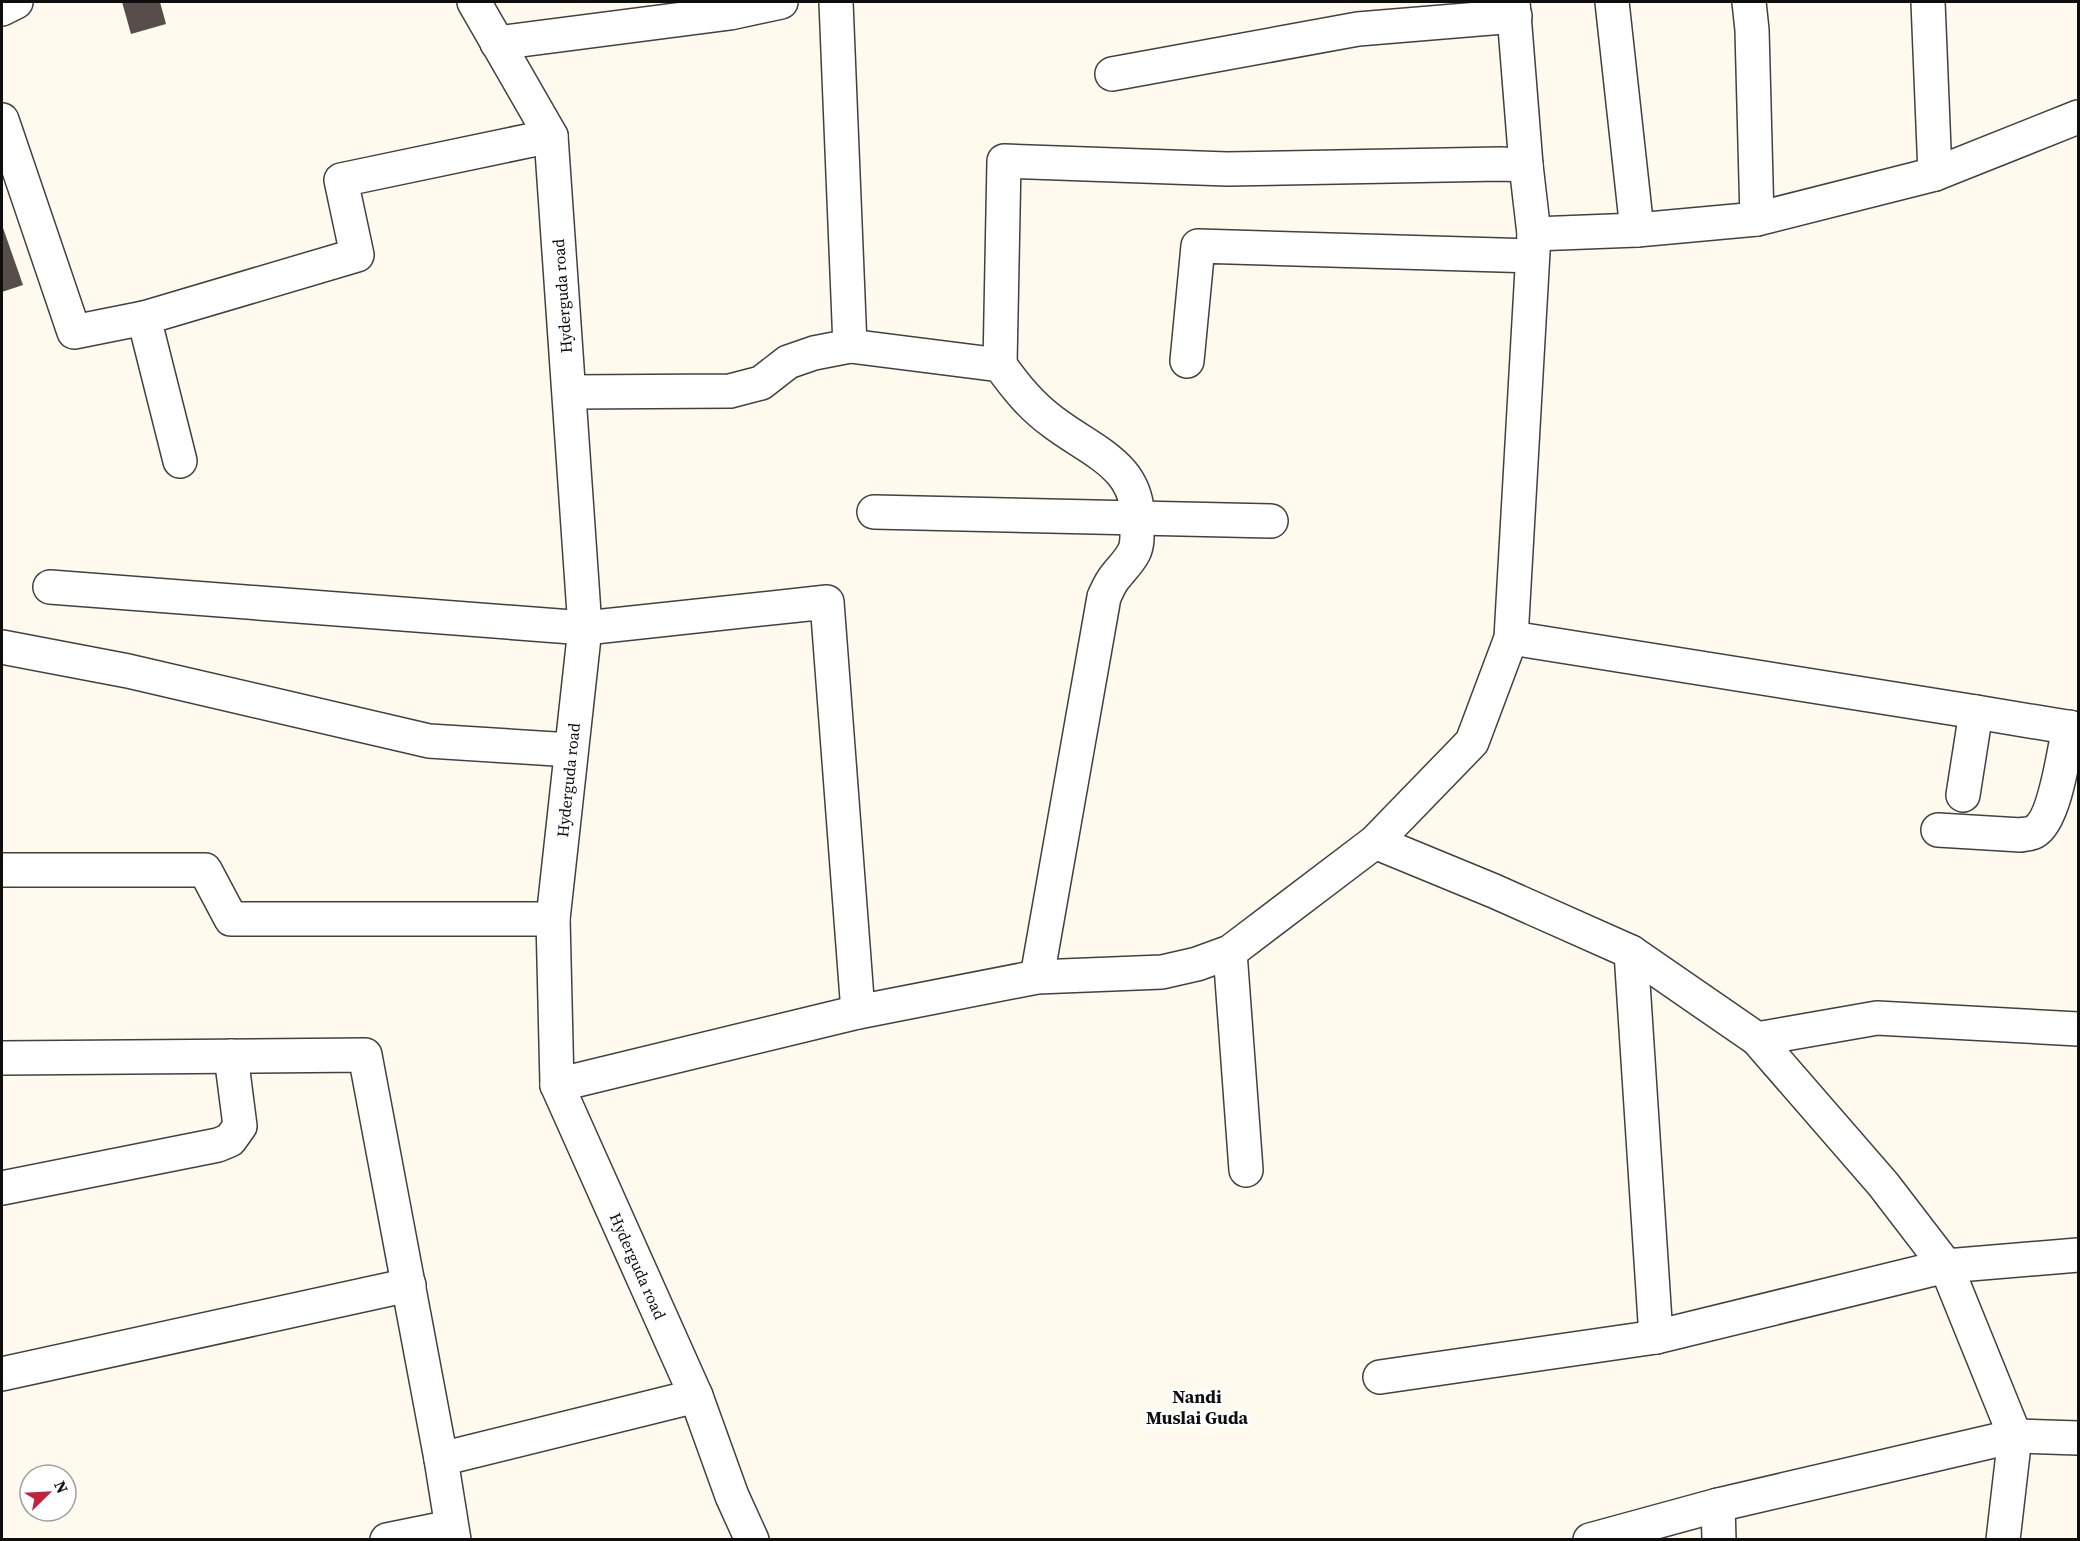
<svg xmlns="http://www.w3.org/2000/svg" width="2080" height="1541" viewBox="0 0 2080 1541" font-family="'Source Serif 4',serif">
	<rect width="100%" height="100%" fill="#fff9ee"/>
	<g fill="#574d4a">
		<polygon points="122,2 160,2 166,24 131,34"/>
		<polygon points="2,225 23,285 2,292"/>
	</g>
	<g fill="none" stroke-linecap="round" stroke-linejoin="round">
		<g stroke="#414141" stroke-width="36">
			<g id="minor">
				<polyline points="836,2 850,346"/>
				<polyline points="1612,2 1637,230"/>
				<polyline points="1749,2 1752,30 1757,219"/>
				<polyline points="1928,2 1935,174"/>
				<polyline points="2,9 16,2"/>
				<polyline points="497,43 730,13 781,2"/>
				<polyline points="1112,74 1358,29 1515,16"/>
				<polyline points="2,120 74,332 144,318 357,255 341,180 551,136"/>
				<polyline points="1534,234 1637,230 1757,219 1935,174 2078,117"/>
				<polyline points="144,318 180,461"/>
				<polyline points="1187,361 1198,246 1531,256"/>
				<polyline points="1000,365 1004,161 1227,169 1500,164 1526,165"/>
				<path d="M570,392L730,391L761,383L788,362L814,353L850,346L1000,365C1016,387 1031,406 1053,422C1092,452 1142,466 1137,525C1137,533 1138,544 1134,552C1129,562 1121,569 1115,577C1110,583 1107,591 1104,597L1037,977"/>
				<polyline points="874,512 1271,521"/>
				<polyline points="50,587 585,628 827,602 858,1012"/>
				<polyline points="1511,638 1976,712 1963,795"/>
				<polyline points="2,647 128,671 429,741 571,750"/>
				<polyline points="1976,712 2078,729"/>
				<path d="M1938,830L2021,835C2025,834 2031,834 2034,832C2055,821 2064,751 2069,727"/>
				<polyline points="1375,842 1494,891 1631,952 1757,1039 1883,1184 1946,1266 2015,1436 2003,1540"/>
				<polyline points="2,870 205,870 231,919 553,919"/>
				<polyline points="1230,952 1246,1170"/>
				<polyline points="1631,952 1656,1337"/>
				<polyline points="1757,1039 1877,1018 2078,1029"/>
				<polyline points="2,1058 365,1055 441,1459 454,1540"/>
				<polyline points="557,1085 858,1012 1037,977 1162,972 1197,964 1230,952 1375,842 1472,742 1511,638 1534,234 1526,165 1513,2"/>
				<polyline points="2,1188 218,1145 230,1140 240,1126 231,1056"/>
				<polyline points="2,1374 409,1285"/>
				<polyline points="1380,1377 1656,1337 1946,1266 2078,1255"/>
				<polyline points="441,1459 696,1396"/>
				<polyline points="1718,1505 1719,1540"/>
				<polyline points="387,1540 451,1527"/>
				<polyline points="1590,1540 1718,1505 2015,1436 2078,1438"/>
			</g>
		</g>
		<g stroke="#414141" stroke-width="36">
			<polyline id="tertiary" points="474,2 551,136 585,628 553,919 557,1085 696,1396 732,1496 752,1540"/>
		</g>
		<use href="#minor" stroke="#fff" stroke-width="33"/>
		<use href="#tertiary" stroke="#fff" stroke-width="33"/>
	</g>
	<g text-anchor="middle" stroke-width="6" stroke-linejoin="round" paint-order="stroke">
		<g font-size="16" fill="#0e0e0e" stroke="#fff">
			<text transform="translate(562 296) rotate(-94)" y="6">Hyderguda road</text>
			<text transform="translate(568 780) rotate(-84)" y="6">Hyderguda road</text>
			<text transform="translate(638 1266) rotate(66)" y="6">Hyderguda road</text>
		</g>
		<g font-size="18" font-weight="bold" fill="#0e0e0e" stroke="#fff">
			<text x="1197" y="1403">Nandi<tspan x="1197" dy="21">Muslai Guda</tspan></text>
		</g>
	</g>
	<rect width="2080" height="1541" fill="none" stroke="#0e0e0e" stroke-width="6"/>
	<g transform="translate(48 1493) rotate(66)"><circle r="28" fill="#ffffff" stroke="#9f9f9f" stroke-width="1.5"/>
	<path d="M0-4.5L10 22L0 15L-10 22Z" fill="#c3213e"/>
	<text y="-9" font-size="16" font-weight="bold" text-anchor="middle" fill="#0e0e0e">N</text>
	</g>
</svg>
